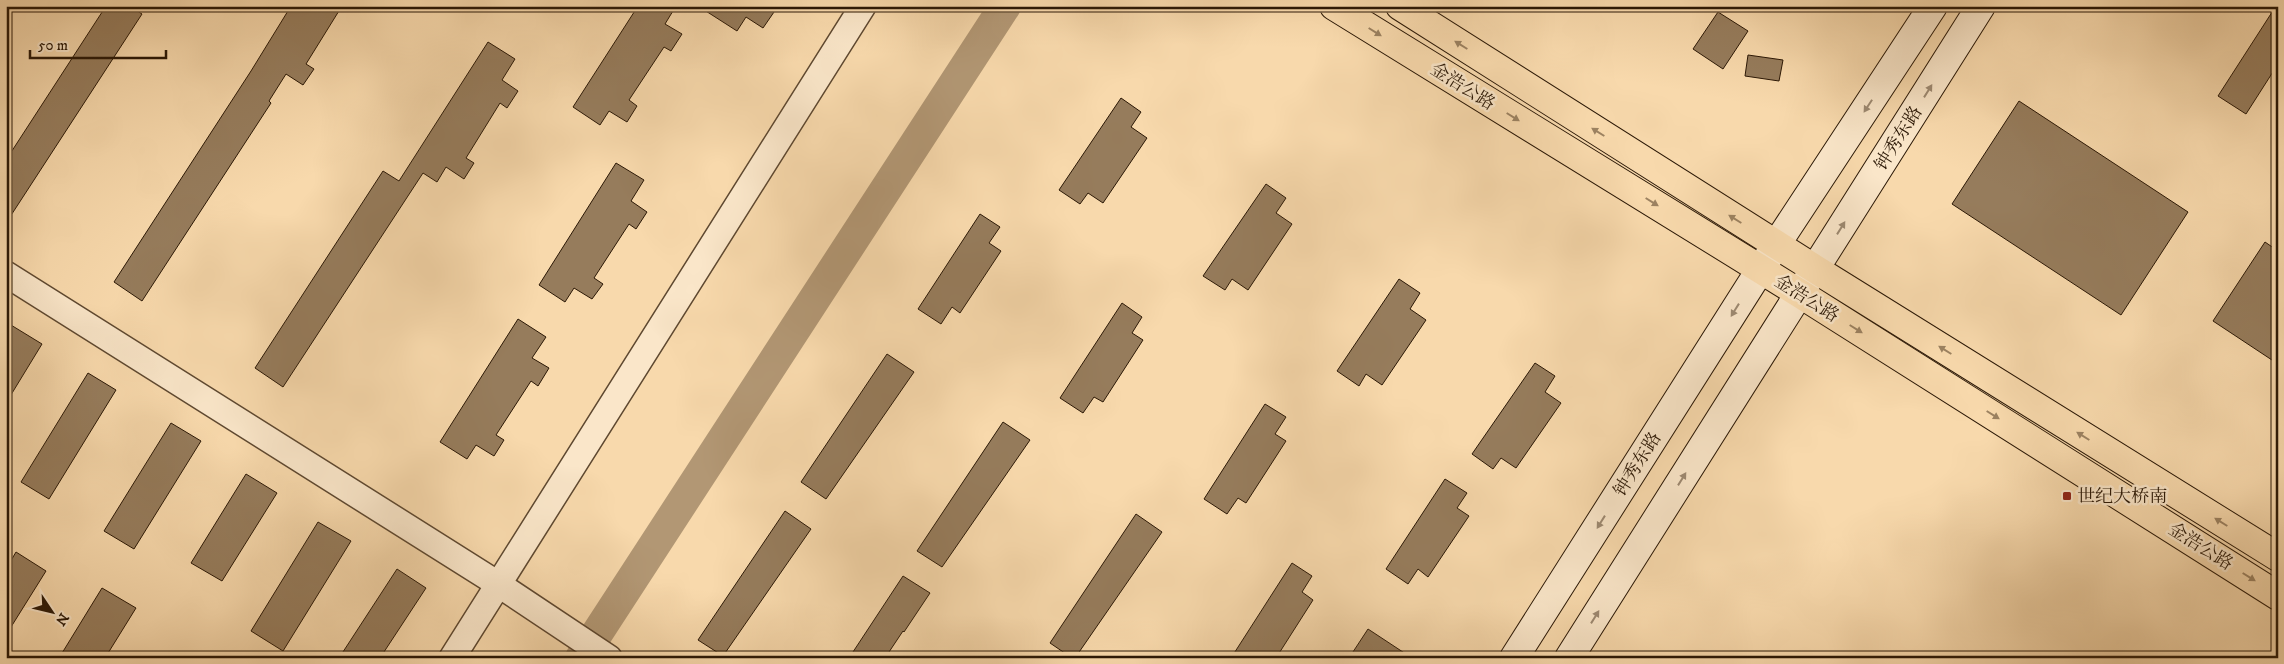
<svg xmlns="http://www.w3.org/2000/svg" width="2284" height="664" viewBox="0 0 2284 664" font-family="'IM FELL DW Pica','Noto Serif SC',serif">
	<rect width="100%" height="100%" fill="#f8d9ac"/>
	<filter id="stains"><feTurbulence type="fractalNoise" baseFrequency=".004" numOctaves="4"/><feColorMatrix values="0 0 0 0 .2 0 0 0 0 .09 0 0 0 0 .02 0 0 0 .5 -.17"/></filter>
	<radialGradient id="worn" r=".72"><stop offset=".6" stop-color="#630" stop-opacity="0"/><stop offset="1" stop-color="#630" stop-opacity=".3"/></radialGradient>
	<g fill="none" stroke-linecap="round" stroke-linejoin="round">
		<polyline stroke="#b29774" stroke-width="32" points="581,658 1005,6"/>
	</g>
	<g fill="#967c5c" stroke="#2b1806">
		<polygon points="106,6 130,6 142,14 6,223 6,160"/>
		<polygon points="291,6 342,6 306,64 314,69 303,85 286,74 269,101 271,103 142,301 114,282 251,71"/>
		<polygon points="638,6 676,6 665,24 682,34 671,51 664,47 629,100 637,106 627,122 609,111 600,125 573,107"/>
		<polygon points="698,6 764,6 774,12 763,28 746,17 737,31"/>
		<polygon points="2276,6 2278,6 2278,64 2246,114 2218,96"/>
		<polygon points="1718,12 1748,31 1723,69 1693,49"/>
		<polygon points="488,42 515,59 502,80 518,91 507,108 500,103 466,158 474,163 464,179 446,167 437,182 423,173 283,387 255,368 383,171 399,181"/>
		<polygon points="1748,55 1783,60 1779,81 1745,76"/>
		<polygon points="1121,98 1141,112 1131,127 1147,138 1103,203 1088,193 1080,204 1059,190"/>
		<polygon points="2019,101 2188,212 2121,315 1952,204"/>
		<polygon points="616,163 644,180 631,201 647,212 636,229 629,224 594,278 603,284 592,299 574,288 565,302 539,285"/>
		<polygon points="1266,184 1286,198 1276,213 1292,224 1248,290 1232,279 1225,290 1203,276"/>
		<polygon points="980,214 1000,227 989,243 1001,251 960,313 952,307 941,324 918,309"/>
		<polygon points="2265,242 2278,251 2278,364 2213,321"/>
		<polygon points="1399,279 1420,293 1410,309 1426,320 1382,385 1366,374 1359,386 1337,371"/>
		<polygon points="1122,303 1142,317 1132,333 1143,340 1103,402 1094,397 1083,413 1060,398"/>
		<polygon points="518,319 546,337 532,358 549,368 538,386 531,381 496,435 504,440 494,456 476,445 467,459 440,442"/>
		<polygon points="6,322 42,344 6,403"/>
		<polygon points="887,354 914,372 826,499 801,482"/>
		<polygon points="1535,363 1555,376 1545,392 1561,403 1516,468 1501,458 1493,469 1472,454"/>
		<polygon points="88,373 116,390 49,499 21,482"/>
		<polygon points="1265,404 1286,417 1275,434 1286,441 1246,503 1238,498 1227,514 1204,499"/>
		<polygon points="1003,422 1030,440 942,567 917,551"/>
		<polygon points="171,423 201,441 134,549 104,531"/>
		<polygon points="246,474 277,493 222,581 191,563"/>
		<polygon points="1445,479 1467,493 1457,508 1469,516 1428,577 1418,569 1408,584 1386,569"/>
		<polygon points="785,511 811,529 723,656 698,640"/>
		<polygon points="1136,514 1162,532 1075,658 1072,658 1050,643"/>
		<polygon points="318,522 351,541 283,651 251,631"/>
		<polygon points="16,552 46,571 6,635 6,569"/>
		<polygon points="1292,563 1312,576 1302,592 1313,600 1276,658 1231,658"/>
		<polygon points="397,569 426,588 380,658 339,658"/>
		<polygon points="903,576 930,593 904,632 903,631 885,658 849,658"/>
		<polygon points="102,588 136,608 105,658 59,658"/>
		<polygon points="1368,629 1412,658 1349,658"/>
	</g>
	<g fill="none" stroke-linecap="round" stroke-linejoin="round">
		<g stroke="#5e4830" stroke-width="28">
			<g id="tertiary">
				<polyline points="6,274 498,584 609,658"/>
				<polyline points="452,658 863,6"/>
			</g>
		</g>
		<g stroke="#2b1806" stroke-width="30">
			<g id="secondary">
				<polyline points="1514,658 1776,245 1933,6"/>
				<polyline points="1569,658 1981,6"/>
			</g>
		</g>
		<g stroke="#2b1806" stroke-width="30">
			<g id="primary">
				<polyline points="1334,6 1799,293 2278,596"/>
				<polyline points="1400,6 1815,269 2278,557"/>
			</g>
		</g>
		<use href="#tertiary" stroke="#fae6c9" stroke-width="25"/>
		<use href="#secondary" stroke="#fae6c9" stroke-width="28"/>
		<use href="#primary" stroke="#f8d9ac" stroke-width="28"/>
	</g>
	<defs><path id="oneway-solid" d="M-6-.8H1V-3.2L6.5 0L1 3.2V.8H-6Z" transform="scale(1.25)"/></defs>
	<g fill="#9c8261">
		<use href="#oneway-solid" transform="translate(1375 32) rotate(32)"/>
		<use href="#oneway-solid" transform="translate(1461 45) rotate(-148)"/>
		<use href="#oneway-solid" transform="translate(1513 117) rotate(32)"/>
		<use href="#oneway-solid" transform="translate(1598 132) rotate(-148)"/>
		<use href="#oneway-solid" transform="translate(1652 202) rotate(32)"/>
		<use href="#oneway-solid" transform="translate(1735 219) rotate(-148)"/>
		<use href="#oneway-solid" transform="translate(1856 329) rotate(32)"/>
		<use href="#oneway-solid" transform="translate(1945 350) rotate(-148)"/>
		<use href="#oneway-solid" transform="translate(1993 415) rotate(32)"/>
		<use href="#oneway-solid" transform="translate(2083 436) rotate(-148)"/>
		<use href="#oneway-solid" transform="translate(2221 522) rotate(-148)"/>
		<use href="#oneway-solid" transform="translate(2249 577) rotate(32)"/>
	</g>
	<g fill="#9d8971">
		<use href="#oneway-solid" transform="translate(1928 91) rotate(-58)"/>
		<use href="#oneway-solid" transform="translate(1868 106) rotate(123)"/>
		<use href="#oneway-solid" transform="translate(1841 228) rotate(-58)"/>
		<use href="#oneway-solid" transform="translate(1735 310) rotate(122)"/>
		<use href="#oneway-solid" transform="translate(1682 479) rotate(-58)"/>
		<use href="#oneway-solid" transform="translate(1601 522) rotate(122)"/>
		<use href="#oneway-solid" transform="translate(1595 617) rotate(-58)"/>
	</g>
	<rect fill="#8f2418" stroke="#fae6c9" stroke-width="2" x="2062" y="491" width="10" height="10" rx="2.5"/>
	<g text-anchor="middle" stroke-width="5" stroke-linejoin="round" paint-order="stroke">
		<g font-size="18" fill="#2b1806" stroke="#fae6c9">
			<text transform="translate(1463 86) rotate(32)" y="6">金浩公路</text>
			<text transform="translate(1898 138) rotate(-58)" y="6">钟秀东路</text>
			<text transform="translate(1807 298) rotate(32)" y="6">金浩公路</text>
			<text transform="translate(1637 464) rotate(-58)" y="6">钟秀东路</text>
			<text transform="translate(2201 546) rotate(32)" y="6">金浩公路</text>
		</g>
		<g font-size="18" fill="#2b1806" stroke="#fae6c9" text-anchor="start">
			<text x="2077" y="502">世纪大桥南</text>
		</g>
	</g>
	<rect width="2284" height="664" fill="none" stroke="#f8d9ac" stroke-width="25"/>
	<rect x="8" y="8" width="2269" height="649" fill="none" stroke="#2b1806" stroke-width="2.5"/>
	<rect x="12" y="12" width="2259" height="639" fill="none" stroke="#2b1806"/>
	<g transform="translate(52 612) rotate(125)" stroke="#fae6c9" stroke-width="4" paint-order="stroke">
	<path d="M0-4L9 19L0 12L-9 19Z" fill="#2b1806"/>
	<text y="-8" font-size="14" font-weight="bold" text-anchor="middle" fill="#2b1806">N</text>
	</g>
	<path d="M30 50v8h136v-8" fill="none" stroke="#2b1806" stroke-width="2.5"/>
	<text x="38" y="50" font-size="15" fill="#2b1806" stroke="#fae6c9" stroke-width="4" paint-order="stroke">50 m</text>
	<rect width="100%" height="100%" filter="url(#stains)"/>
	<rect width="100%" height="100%" fill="url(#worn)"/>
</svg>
